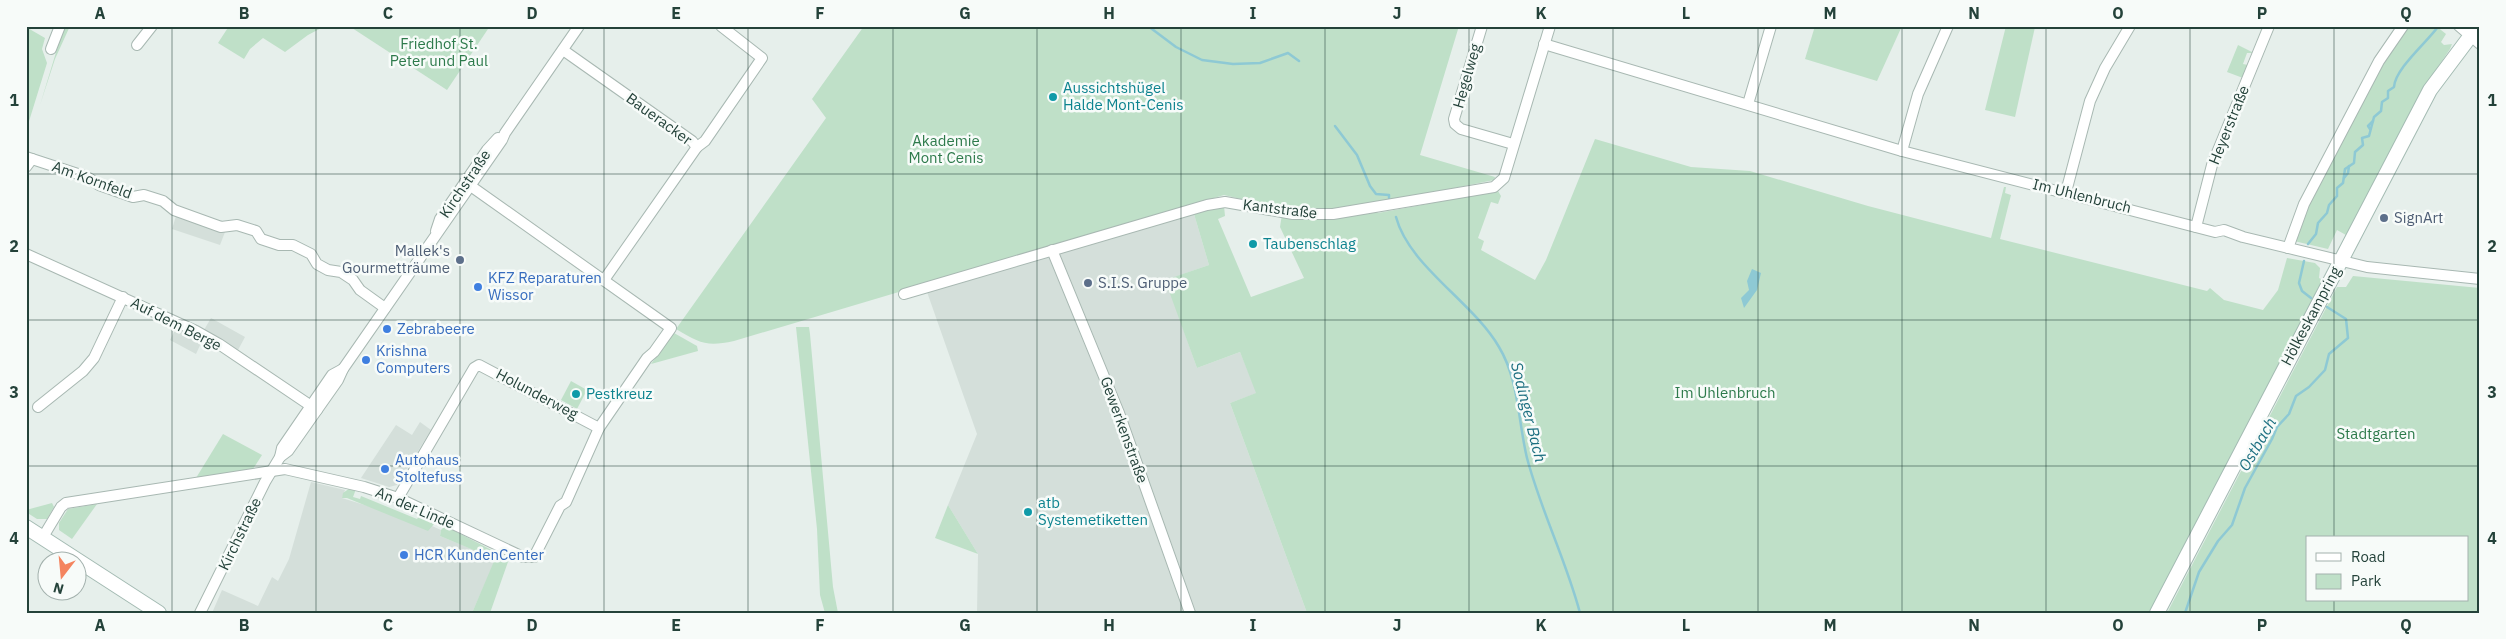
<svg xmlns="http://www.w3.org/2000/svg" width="2506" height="639" viewBox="0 0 2506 639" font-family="'IBM Plex Sans',sans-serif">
	<rect width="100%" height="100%" fill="#e6efeb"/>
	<g fill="#d4dfda">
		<polygon points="1194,214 1209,265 1166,280 1197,368 1240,352 1257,393 1230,403 1307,613 977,613 978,554 948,505 977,434 927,292"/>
		<polygon points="176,216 225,232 220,245 172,229"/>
		<polygon points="211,318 245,337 238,350 204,330"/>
		<polygon points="176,328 202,341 196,354 170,340"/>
		<polygon points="420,422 431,430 397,485 389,487 361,478 396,425 412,435"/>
		<polygon points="311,482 345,490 342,498 432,526 441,530 440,536 496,559 472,613 212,613 222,590 258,606 272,577 278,581 289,559"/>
	</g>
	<g fill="#bfe0c8" fill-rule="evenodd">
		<polygon points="64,26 70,26 55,59 40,105"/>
		<polygon points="229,26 325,26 308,35 285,52 263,38 250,49 244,59 218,43"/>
		<polygon points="349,26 490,26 447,90"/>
		<path d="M864,26H1459L1420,155L1495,177L1494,180L1361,207L1293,211L1224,195L734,341C706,347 700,343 676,329L826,118L812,99Z"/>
		<polygon points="1815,26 1902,26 1877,81 1805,59"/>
		<polygon points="2006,26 2035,27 2015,117 1985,110"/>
		<polygon points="2407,26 2436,26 2446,34 2441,42 2444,45 2452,44 2450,49 2423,89 2346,235 2337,230 2328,249 2294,241 2304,214 2379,67"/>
		<polygon points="26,27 45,38 42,49 47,63 26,131"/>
		<polygon points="2238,45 2254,53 2247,53 2243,64 2248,65 2243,78 2227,72"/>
		<polygon points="1595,139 1691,167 1750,171 1868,206 1991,238 2004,187 2006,187 2005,193 2011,195 2000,239 2207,291 2210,288 2224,300 2263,310 2278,290 2287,258 2315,263 2320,268 2319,278 2323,280 2150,613 1307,613 1230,403 1256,393 1240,352 1197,368 1165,280 1209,265 1194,214 1224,206 1225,216 1218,219 1251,297 1304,278 1280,227 1282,214 1375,210 1378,213 1498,191 1501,196 1498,204 1491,202 1478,238 1484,241 1481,250 1535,280 1546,260"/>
		<path d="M2353,276L2480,288V613H2167L2337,287H2346ZM2307,538H2467V600H2307Z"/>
		<polygon points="796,327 809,327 810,334 833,587 838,613 825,613 820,595 817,529"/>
		<polygon points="674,333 697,346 698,351 651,364"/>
		<polygon points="571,381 587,390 577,409 561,400"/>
		<polygon points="223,434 262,455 253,469 196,478"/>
		<polygon points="350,488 356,489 353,497 360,499 361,496 417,519 421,514 433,520 434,524 428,531 347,498 342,498 343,493"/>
		<polygon points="52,503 54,507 47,519 37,519 26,512 26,510"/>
		<polygon points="97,504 72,539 59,530 59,523 68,509"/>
		<polygon points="948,505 978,554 935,538"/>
		<polygon points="445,526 509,559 490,613 472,613 495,559 440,536 441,530"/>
	</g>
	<polygon fill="#8ec9d4" points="1752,269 1761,273 1757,290 1744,308 1741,298 1749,290 1747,281"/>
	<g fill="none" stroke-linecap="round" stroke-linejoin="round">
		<g stroke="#8ec9d4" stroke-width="2.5">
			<polyline points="1148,26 1176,47 1202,60 1233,64 1260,63 1288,53 1299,61"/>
			<polyline points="1335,126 1357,155 1370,186 1376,194 1389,195 1389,198"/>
			<polyline points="2370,129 2368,126 2373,121"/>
			<polyline points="2344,178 2348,173 2349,166"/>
			<path d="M1396,217C1409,266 1473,302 1499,347C1519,380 1518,421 1527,458C1541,511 1566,560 1580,613"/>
			<path d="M2308,244L2316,234L2318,223L2327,213L2329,205L2337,196V188L2343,183L2345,169L2354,163L2355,152L2363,145L2362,138L2369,136L2374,117L2381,111L2382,102L2388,98V91L2394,87C2395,69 2426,43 2437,28"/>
			<polyline points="2304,261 2299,283 2302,291 2311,298"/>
			<polyline points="2185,613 2199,572 2218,541 2232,525 2245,488 2272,439 2277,427 2289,414 2296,396 2309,387 2325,370 2329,354 2348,338 2346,319 2327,307"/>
		</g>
		<g stroke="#a8b8b2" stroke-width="12">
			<g id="street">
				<polyline points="1482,26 1454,119 1455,124 1461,129 1513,144"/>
				<polyline points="2459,26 2480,44"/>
				<polyline points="1544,44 1902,151 2215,232 2224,230 2243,237 2367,267 2480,279"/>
				<polyline points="137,45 152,26"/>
				<polyline points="51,49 60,26"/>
				<polyline points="563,50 692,141 697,147 604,280"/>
				<polyline points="1748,104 1771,26"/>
				<polyline points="697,147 705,141 762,58 721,26"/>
				<polyline points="1902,151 1918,94 1948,26"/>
				<polyline points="26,157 87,177 99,185 133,197 144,195 163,201 174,210 221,227 237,225 256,231 261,239 279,245 293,245 311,254 317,264 328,270 341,272 353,280 360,290 385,308"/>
				<polyline points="26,167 32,159"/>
				<polyline points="2066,192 2090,101 2105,68 2130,26"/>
				<polyline points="2196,227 2212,165 2269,26"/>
				<polyline points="436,231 440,219 487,150 498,138"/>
				<polyline points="2288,248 2304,204 2379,61 2403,26"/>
				<polyline points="1052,250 1119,413 1190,613"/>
				<polyline points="26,254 196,331 219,344 317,410"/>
				<polyline points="904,294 1207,205 1225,202 1293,214 1333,214 1494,187 1504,178 1550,26"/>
				<polyline points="38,407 83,371 94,358 123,297"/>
				<polyline points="280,457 288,451 338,380 343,369 502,140 505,133 579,26"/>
				<polyline points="398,498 474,368 479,365 599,428"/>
				<polyline points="43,537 61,507 66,503 285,469 364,487 398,498 523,557 534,557 560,506 566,502 599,428 647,358 654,352 671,328 465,182"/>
				<polyline points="200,613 265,482 280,457 282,448 332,375 343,369"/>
			</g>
		</g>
		<g stroke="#a4bbb3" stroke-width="16">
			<g id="secondary">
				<polyline points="26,527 159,613"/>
				<polyline points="2157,613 2430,90 2478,26"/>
			</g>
		</g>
		<use href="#street" stroke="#fff" stroke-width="10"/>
		<use href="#secondary" stroke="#fff" stroke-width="14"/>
	</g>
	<path fill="none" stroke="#24423a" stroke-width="1" stroke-opacity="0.55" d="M172,26V613M316,26V613M460,26V613M604,26V613M748,26V613M893,26V613M1037,26V613M1181,26V613M1325,26V613M1469,26V613M1613,26V613M1758,26V613M1902,26V613M2046,26V613M2190,26V613M2334,26V538M26,174H2480M26,320H2480M26,466H2480M2334,600V613"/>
	<g fill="#0f9aa8" stroke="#f7fbf9" stroke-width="2">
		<circle cx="1053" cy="97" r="5"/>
		<circle cx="1253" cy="244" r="5"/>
		<circle cx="576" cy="394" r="5"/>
		<circle cx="1028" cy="512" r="5"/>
	</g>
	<g fill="#5c6f8a" stroke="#f7fbf9" stroke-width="2">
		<circle cx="2384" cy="218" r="5"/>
		<circle cx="460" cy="260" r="5"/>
		<circle cx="1088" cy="283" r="5"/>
	</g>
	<g fill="#3f7fe0" stroke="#f7fbf9" stroke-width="2">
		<circle cx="478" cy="287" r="5"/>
		<circle cx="387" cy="329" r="5"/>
		<circle cx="366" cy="360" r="5"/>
		<circle cx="385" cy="469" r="5"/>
		<circle cx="404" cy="555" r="5"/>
	</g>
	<g text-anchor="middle" stroke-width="5" stroke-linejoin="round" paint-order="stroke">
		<g font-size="15" fill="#2d7a4b" stroke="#f7fbf9">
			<text x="439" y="49">Friedhof St.<tspan x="439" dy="17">Peter und Paul</tspan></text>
			<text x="946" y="146">Akademie<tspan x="946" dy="17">Mont Cenis</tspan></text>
			<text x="1725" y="398">Im Uhlenbruch</text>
			<text x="2376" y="439">Stadtgarten</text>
		</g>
		<g font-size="15" fill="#24423a" stroke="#f7fbf9">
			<text transform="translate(1467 76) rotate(-74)" y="5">Hegelweg</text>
			<text transform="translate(659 119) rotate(36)" y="5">Baueracker</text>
			<text transform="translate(2229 125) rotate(-68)" y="5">Heyerstraße</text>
			<text transform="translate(92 180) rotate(20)" y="5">Am Kornfeld</text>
			<text transform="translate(465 184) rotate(-56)" y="5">Kirchstraße</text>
			<text transform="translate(2082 196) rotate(14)" y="5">Im Uhlenbruch</text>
			<text transform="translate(1280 209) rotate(7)" y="5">Kantstraße</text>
			<text transform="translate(2311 316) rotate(-62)" y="5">Hölkeskampring</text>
			<text transform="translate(176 324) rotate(27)" y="5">Auf dem Berge</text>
			<text transform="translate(537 394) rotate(28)" y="5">Holunderweg</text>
			<text transform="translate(1124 430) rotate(70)" y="5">Gewerkenstraße</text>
			<text transform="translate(415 508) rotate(23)" y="5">An der Linde</text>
			<text transform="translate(240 534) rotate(-64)" y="5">Kirchstraße</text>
		</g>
		<g font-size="15" fill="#0d838f" stroke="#f7fbf9" text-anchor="start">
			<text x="1063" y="93">Aussichtshügel<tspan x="1063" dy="17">Halde Mont-Cenis</tspan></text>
			<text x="1263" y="249">Taubenschlag</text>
			<text x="586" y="399">Pestkreuz</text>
			<text x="1038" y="508">atb<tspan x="1038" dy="17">Systemetiketten</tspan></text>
		</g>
		<g font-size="15" fill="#4e5e75" stroke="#f7fbf9" text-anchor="start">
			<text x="2394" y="223">SignArt</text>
			<text x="450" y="256" text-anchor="end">Mallek's<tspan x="450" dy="17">Gourmetträume</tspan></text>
			<text x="1098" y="288">S.I.S. Gruppe</text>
		</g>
		<g font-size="15" fill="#366cbe" stroke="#f7fbf9" text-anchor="start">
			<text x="488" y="283">KFZ Reparaturen<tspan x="488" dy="17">Wissor</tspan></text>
			<text x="397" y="334">Zebrabeere</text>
			<text x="376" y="356">Krishna<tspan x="376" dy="17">Computers</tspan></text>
			<text x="395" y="465">Autohaus<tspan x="395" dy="17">Stoltefuss</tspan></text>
			<text x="414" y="560">HCR KundenCenter</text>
		</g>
		<g font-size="16" font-style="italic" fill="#1c6f80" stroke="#f7fbf9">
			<text transform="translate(1529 412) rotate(76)" y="6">Sodinger Bach</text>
			<text transform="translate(2257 444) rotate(-60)" y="6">Ostbach</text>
		</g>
	</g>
	<rect width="2506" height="639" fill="none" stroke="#f7fbf9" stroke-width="55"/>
	<rect x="2306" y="536" width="162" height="65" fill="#f7fbf9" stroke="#a3b1ad"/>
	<rect x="2316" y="553" width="25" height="8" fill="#ffffff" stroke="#a3b1ad"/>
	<text x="2351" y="562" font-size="15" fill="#24423a">Road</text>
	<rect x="2316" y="574" width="25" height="15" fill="#bfe0c8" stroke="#a3b1ad"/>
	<text x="2351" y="586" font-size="15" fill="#24423a">Park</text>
	<g transform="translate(62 576) rotate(196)"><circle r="24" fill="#f7fbf9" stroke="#a3b1ad"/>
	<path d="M0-4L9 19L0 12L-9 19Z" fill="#f4845f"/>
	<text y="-8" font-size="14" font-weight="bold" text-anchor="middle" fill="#24423a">N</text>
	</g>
	<rect x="28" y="28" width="2450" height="584" fill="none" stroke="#24423a" stroke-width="2"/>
	<g font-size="16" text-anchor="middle" font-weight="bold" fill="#24423a">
		<text x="100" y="19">A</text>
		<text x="244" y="19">B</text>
		<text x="388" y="19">C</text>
		<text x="532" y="19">D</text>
		<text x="676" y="19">E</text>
		<text x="820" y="19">F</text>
		<text x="965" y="19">G</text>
		<text x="1109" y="19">H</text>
		<text x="1253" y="19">I</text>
		<text x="1397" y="19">J</text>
		<text x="1541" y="19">K</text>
		<text x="1686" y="19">L</text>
		<text x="1830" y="19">M</text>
		<text x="1974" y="19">N</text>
		<text x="2118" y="19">O</text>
		<text x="2262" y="19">P</text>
		<text x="2406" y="19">Q</text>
		<text x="14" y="106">1</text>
		<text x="2492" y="106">1</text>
		<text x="14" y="252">2</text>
		<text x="2492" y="252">2</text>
		<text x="14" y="398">3</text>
		<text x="2492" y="398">3</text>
		<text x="14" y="544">4</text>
		<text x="2492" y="544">4</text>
		<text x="100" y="631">A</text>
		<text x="244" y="631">B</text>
		<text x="388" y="631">C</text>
		<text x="532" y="631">D</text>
		<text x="676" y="631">E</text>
		<text x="820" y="631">F</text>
		<text x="965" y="631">G</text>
		<text x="1109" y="631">H</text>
		<text x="1253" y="631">I</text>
		<text x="1397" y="631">J</text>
		<text x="1541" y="631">K</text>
		<text x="1686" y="631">L</text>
		<text x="1830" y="631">M</text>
		<text x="1974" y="631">N</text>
		<text x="2118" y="631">O</text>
		<text x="2262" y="631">P</text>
		<text x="2406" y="631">Q</text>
	</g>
</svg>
